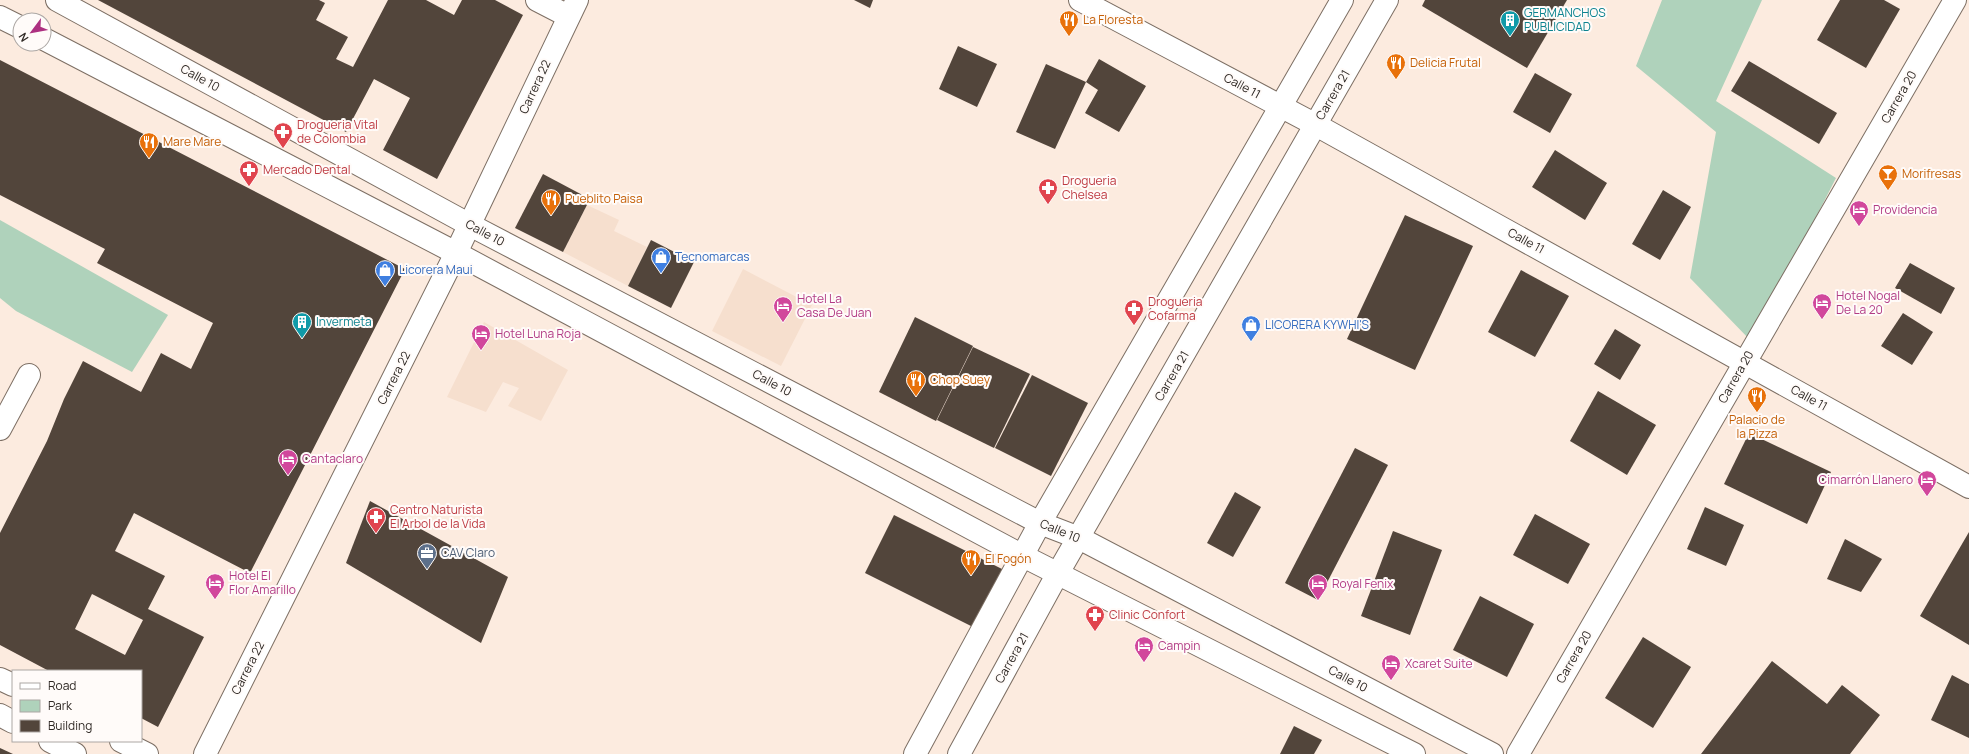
<svg xmlns="http://www.w3.org/2000/svg" width="1969" height="754" viewBox="0 0 1969 754" font-family="Manrope,sans-serif">
	<rect width="100%" height="100%" fill="#fcebdf"/>
	<g fill="#f6dfce">
		<polygon points="587,205 619,220 614,231 647,247 628,286 563,252"/>
		<polygon points="743,269 812,305 781,366 712,331"/>
		<polygon points="484,322 568,370 541,421 508,406 519,388 503,382 486,412 447,397"/>
	</g>
	<g fill="#afd2bb">
		<polygon points="1662,0 1762,0 1716,101 1836,178 1752,342 1690,278 1716,132 1636,66"/>
		<polygon points="0,220 168,315 132,372 16,311 0,298"/>
	</g>
	<g fill="#52453b" fill-rule="evenodd">
		<polygon points="98,0 319,0 325,3 316,20 348,37 336,59 353,67 388,0 426,0 454,15 462,0 495,0 523,15 437,179 383,150 410,98 374,79 346,132"/>
		<polygon points="854,0 873,0 870,8"/>
		<polygon points="1425,0 1567,0 1527,68 1422,6"/>
		<polygon points="1840,0 1884,0 1900,9 1866,68 1817,40"/>
		<polygon points="958,46 997,64 977,107 939,89"/>
		<polygon points="1099,59 1146,86 1119,132 1085,113 1098,90 1086,82 1055,149 1016,132 1046,64 1086,82"/>
		<path d="M0,60L405,269L250,573L134,513L115,551L165,576L148,609L204,637L158,727L141,718V671H49L0,645V533L47,441L64,399L83,361L141,392L161,353L191,369L213,323L97,263L105,249L0,195ZM92,594L143,620L125,655L75,629Z"/>
		<polygon points="1749,61 1837,113 1819,144 1731,91"/>
		<polygon points="1535,73 1572,94 1550,133 1513,112"/>
		<polygon points="1555,150 1607,183 1585,220 1532,187"/>
		<polygon points="543,174 590,199 563,252 515,228"/>
		<polygon points="1663,190 1691,207 1660,260 1632,244"/>
		<polygon points="1405,215 1473,246 1415,370 1347,339"/>
		<polygon points="651,240 694,262 671,308 628,286"/>
		<polygon points="1910,263 1955,288 1941,314 1895,288"/>
		<polygon points="1521,270 1569,296 1535,357 1488,332"/>
		<polygon points="1903,313 1933,332 1912,365 1881,346"/>
		<polygon points="915,317 973,346 936,421 879,392"/>
		<polygon points="1615,329 1641,345 1620,380 1594,364"/>
		<polygon points="973,347 1030,374 994,448 937,420"/>
		<polygon points="1032,375 1088,403 1051,476 995,448"/>
		<polygon points="1598,391 1656,425 1627,475 1570,441"/>
		<polygon points="1749,433 1831,472 1807,524 1724,484"/>
		<polygon points="1355,448 1388,465 1318,600 1285,583"/>
		<polygon points="1235,492 1261,507 1233,557 1207,543"/>
		<polygon points="370,501 508,577 481,643 346,563"/>
		<polygon points="1705,507 1744,525 1726,566 1687,549"/>
		<polygon points="1535,514 1590,544 1568,584 1513,555"/>
		<polygon points="894,515 1004,570 975,628 865,573"/>
		<polygon points="1393,531 1442,550 1410,635 1361,616"/>
		<polygon points="1969,532 1969,645 1920,616"/>
		<polygon points="1845,539 1882,559 1861,592 1827,579"/>
		<polygon points="1480,596 1534,624 1507,677 1453,650"/>
		<polygon points="1643,637 1691,667 1653,728 1605,698"/>
		<polygon points="1772,661 1827,704 1842,685 1880,715 1850,754 1701,754"/>
		<polygon points="1952,675 1969,684 1969,738 1931,720"/>
		<polygon points="1294,726 1322,740 1314,754 1280,754"/>
		<polygon points="0,748 13,754 0,754"/>
	</g>
	<g fill="none" stroke-linecap="round" stroke-linejoin="round">
		<g stroke="#7d6f64" stroke-width="24">
			<g id="minor">
				<polyline points="537,0 568,16"/>
				<polyline points="1080,0 1316,125 1969,487"/>
				<polyline points="0,429 29,375"/>
				<polyline points="205,754 456,253 577,0"/>
				<polyline points="915,754 1040,523 1342,0"/>
				<polyline points="959,754 1058,573 1387,0"/>
			</g>
		</g>
		<g stroke="#7d6f64" stroke-width="24">
			<g id="major">
				<polyline points="57,0 470,225 1040,523 1079,538 1492,754"/>
				<polyline points="0,17 20,27"/>
				<polyline points="44,39 456,253 1023,556 1414,754"/>
				<polyline points="0,679 13,685"/>
				<polyline points="0,715 13,722"/>
				<polyline points="50,741 75,754"/>
				<polyline points="121,741 147,754"/>
				<polyline points="1518,754 1955,0"/>
			</g>
		</g>
		<use href="#minor" stroke="#fff" stroke-width="22"/>
		<use href="#major" stroke="#fff" stroke-width="22"/>
	</g>
	<defs>
		<g id="restaurant-pin" transform="scale(1)"><path d="M0 17L-7.5 6A9.5 9.5 0 1 1 7.5 6Z" fill="#e8710a" stroke="#fffbf9"/><path d="M-5-6h1v4h1v-4h1v4h1v-4h1v5L-1.5 .5V6h-2V.5L-5-1ZM5-6V6H3V1.5H1.5Q1.5-4 5-6Z" fill="#fff"/></g>
		<g id="building-pin" transform="scale(1)"><path d="M0 17L-7.5 6A9.5 9.5 0 1 1 7.5 6Z" fill="#0f9aa8" stroke="#fffbf9"/><path d="M-4-6H4V6H1V3H-1V6H-4ZM-2.5-4.3h1.7v1.8h-1.7ZM.8-4.3h1.7v1.8H.8ZM-2.5-1h1.7V.8h-1.7ZM.8-1h1.7V.8H.8Z" fill="#fff"/></g>
		<g id="pharmacy-pin" transform="scale(1)"><path d="M0 17L-7.5 6A9.5 9.5 0 1 1 7.5 6Z" fill="#e0444e" stroke="#fffbf9"/><path d="M-2-6h4v4h4v4h-4v4h-4v-4h-4v-4h4Z" fill="#fff"/></g>
		<g id="bar-pin" transform="scale(1)"><path d="M0 17L-7.5 6A9.5 9.5 0 1 1 7.5 6Z" fill="#e8710a" stroke="#fffbf9"/><path d="M-6-5H6L.8 .8V4.5H3.5V6h-7V4.5H-.8V.8Z" fill="#fff"/></g>
		<g id="hotel-pin" transform="scale(1)"><path d="M0 17L-7.5 6A9.5 9.5 0 1 1 7.5 6Z" fill="#d1479c" stroke="#fffbf9"/><path d="M-6-4.5h1.5V1H6V5H4.5V3h-9V5H-6ZM-4 0a1.8 1.8 0 1 1 3.6 0ZM.5 0V-2.5h3Q6-2.5 6 0Z" fill="#fff"/></g>
		<g id="shop-pin" transform="scale(1)"><path d="M0 17L-7.5 6A9.5 9.5 0 1 1 7.5 6Z" fill="#3f7fe0" stroke="#fffbf9"/><path d="M-5-2.5h2.3a2.7 3.5 0 0 1 5.4 0H5L5.5 6h-11ZM-1.5-2.5h3a1.5 2.3 0 0 0-3 0Z" fill="#fff"/></g>
		<g id="office-pin" transform="scale(1)"><path d="M0 17L-7.5 6A9.5 9.5 0 1 1 7.5 6Z" fill="#5c6f8a" stroke="#fffbf9"/><path d="M-6-3h4V-5.5h4V-3h4V5H-6ZM-1-4.5V-3h2v-1.5ZM-6 0V1H6V0Z" fill="#fff"/></g>
	</defs>
	<g fill-rule="evenodd">
		<use href="#restaurant-pin" x="1069" y="20"/>
		<use href="#building-pin" x="1510" y="20"/>
		<use href="#restaurant-pin" x="1396" y="63"/>
		<use href="#pharmacy-pin" x="283" y="132"/>
		<use href="#restaurant-pin" x="149" y="142"/>
		<use href="#pharmacy-pin" x="249" y="170"/>
		<use href="#bar-pin" x="1888" y="174"/>
		<use href="#pharmacy-pin" x="1048" y="188"/>
		<use href="#restaurant-pin" x="551" y="199"/>
		<use href="#hotel-pin" x="1859" y="210"/>
		<use href="#shop-pin" x="661" y="257"/>
		<use href="#shop-pin" x="385" y="270"/>
		<use href="#hotel-pin" x="1822" y="303"/>
		<use href="#hotel-pin" x="783" y="306"/>
		<use href="#pharmacy-pin" x="1134" y="309"/>
		<use href="#building-pin" x="302" y="322"/>
		<use href="#shop-pin" x="1251" y="325"/>
		<use href="#hotel-pin" x="481" y="334"/>
		<use href="#restaurant-pin" x="916" y="380"/>
		<use href="#restaurant-pin" x="1757" y="396"/>
		<use href="#hotel-pin" x="288" y="459"/>
		<use href="#hotel-pin" x="1927" y="480"/>
		<use href="#pharmacy-pin" x="376" y="517"/>
		<use href="#office-pin" x="427" y="553"/>
		<use href="#restaurant-pin" x="971" y="559"/>
		<use href="#hotel-pin" x="215" y="583"/>
		<use href="#hotel-pin" x="1318" y="584"/>
		<use href="#pharmacy-pin" x="1095" y="615"/>
		<use href="#hotel-pin" x="1144" y="646"/>
		<use href="#hotel-pin" x="1391" y="664"/>
	</g>
	<g text-anchor="middle" stroke-width="4" stroke-linejoin="round" paint-order="stroke">
		<g font-size="12" fill="#0d838f" stroke="#fffbf9" text-anchor="start">
			<text x="1524" y="17">GERMANCHOS<tspan x="1524" dy="14">PUBLICIDAD</tspan></text>
			<text x="316" y="326">Invermeta</text>
		</g>
		<g font-size="12" fill="#c56008" stroke="#fffbf9" text-anchor="start">
			<text x="1083" y="24">La Floresta</text>
			<text x="1410" y="67">Delicia Frutal</text>
			<text x="163" y="146">Mare Mare</text>
			<text x="1902" y="178">Morifresas</text>
			<text x="565" y="203">Pueblito Paisa</text>
			<text x="930" y="384">Chop Suey</text>
			<text x="1757" y="424" text-anchor="middle">Palacio de<tspan x="1757" dy="14">la Pizza</tspan></text>
			<text x="985" y="563">El Fogón</text>
		</g>
		<g font-size="12" fill="#2f2925" stroke="#fffbf9">
			<text transform="translate(200 78) rotate(29)" y="4">Calle 10</text>
			<text transform="translate(1242 86) rotate(28)" y="4">Calle 11</text>
			<text transform="translate(535 87) rotate(-65)" y="4">Carrera 22</text>
			<text transform="translate(1333 95) rotate(-60)" y="4">Carrera 21</text>
			<text transform="translate(1899 97) rotate(-60)" y="4">Carrera 20</text>
			<text transform="translate(485 233) rotate(28)" y="4">Calle 10</text>
			<text transform="translate(1526 241) rotate(29)" y="4">Calle 11</text>
			<text transform="translate(1172 376) rotate(-60)" y="4">Carrera 21</text>
			<text transform="translate(1736 377) rotate(-60)" y="4">Carrera 20</text>
			<text transform="translate(394 378) rotate(-63)" y="4">Carrera 22</text>
			<text transform="translate(772 383) rotate(28)" y="4">Calle 10</text>
			<text transform="translate(1809 398) rotate(29)" y="4">Calle 11</text>
			<text transform="translate(1060 531) rotate(22)" y="4">Calle 10</text>
			<text transform="translate(1574 657) rotate(-60)" y="4">Carrera 20</text>
			<text transform="translate(1012 658) rotate(-61)" y="4">Carrera 21</text>
			<text transform="translate(248 668) rotate(-63)" y="4">Carrera 22</text>
			<text transform="translate(1348 679) rotate(28)" y="4">Calle 10</text>
		</g>
		<g font-size="12" fill="#be3a42" stroke="#fffbf9" text-anchor="start">
			<text x="297" y="129">Drogueria Vital<tspan x="297" dy="14">de Colombia</tspan></text>
			<text x="263" y="174">Mercado Dental</text>
			<text x="1062" y="185">Drogueria<tspan x="1062" dy="14">Chelsea</tspan></text>
			<text x="1148" y="306">Drogueria<tspan x="1148" dy="14">Cofarma</tspan></text>
			<text x="390" y="514">Centro Naturista<tspan x="390" dy="14">El Arbol de la Vida</tspan></text>
			<text x="1109" y="619">Clinic Confort</text>
		</g>
		<g font-size="12" fill="#b23c85" stroke="#fffbf9" text-anchor="start">
			<text x="1873" y="214">Providencia</text>
			<text x="1836" y="300">Hotel Nogal<tspan x="1836" dy="14">De La 20</tspan></text>
			<text x="797" y="303">Hotel La<tspan x="797" dy="14">Casa De Juan</tspan></text>
			<text x="495" y="338">Hotel Luna Roja</text>
			<text x="302" y="463">Cantaclaro</text>
			<text x="1913" y="484" text-anchor="end">Cimarrón Llanero</text>
			<text x="229" y="580">Hotel El<tspan x="229" dy="14">Flor Amarillo</tspan></text>
			<text x="1332" y="588">Royal Fenix</text>
			<text x="1158" y="650">Campin</text>
			<text x="1405" y="668">Xcaret Suite</text>
		</g>
		<g font-size="12" fill="#366cbe" stroke="#fffbf9" text-anchor="start">
			<text x="675" y="261">Tecnomarcas</text>
			<text x="399" y="274">Licorera Maui</text>
			<text x="1265" y="329">LICORERA KYWHI'S</text>
		</g>
		<g font-size="12" fill="#4e5e75" stroke="#fffbf9" text-anchor="start">
			<text x="441" y="557">CAV Claro</text>
		</g>
	</g>
	<rect x="12" y="670" width="130" height="72" fill="#fffbf9" stroke="#aca7a4"/>
	<rect x="20" y="683" width="20" height="6" fill="#ffffff" stroke="#aca7a4"/>
	<text x="48" y="690" font-size="12" fill="#2f2925">Road</text>
	<rect x="20" y="700" width="20" height="12" fill="#afd2bb" stroke="#aca7a4"/>
	<text x="48" y="710" font-size="12" fill="#2f2925">Park</text>
	<rect x="20" y="720" width="20" height="12" fill="#52453b" stroke="#aca7a4"/>
	<text x="48" y="730" font-size="12" fill="#2f2925">Building</text>
	<g transform="translate(32 32) rotate(238)"><circle r="19" fill="#fffbf9" stroke="#aca7a4"/>
	<path d="M0-3L7 15L0 10L-7 15Z" fill="#ad3081"/>
	<text y="-6" font-size="11" font-weight="bold" text-anchor="middle" fill="#2f2925">N</text>
	</g>
</svg>
